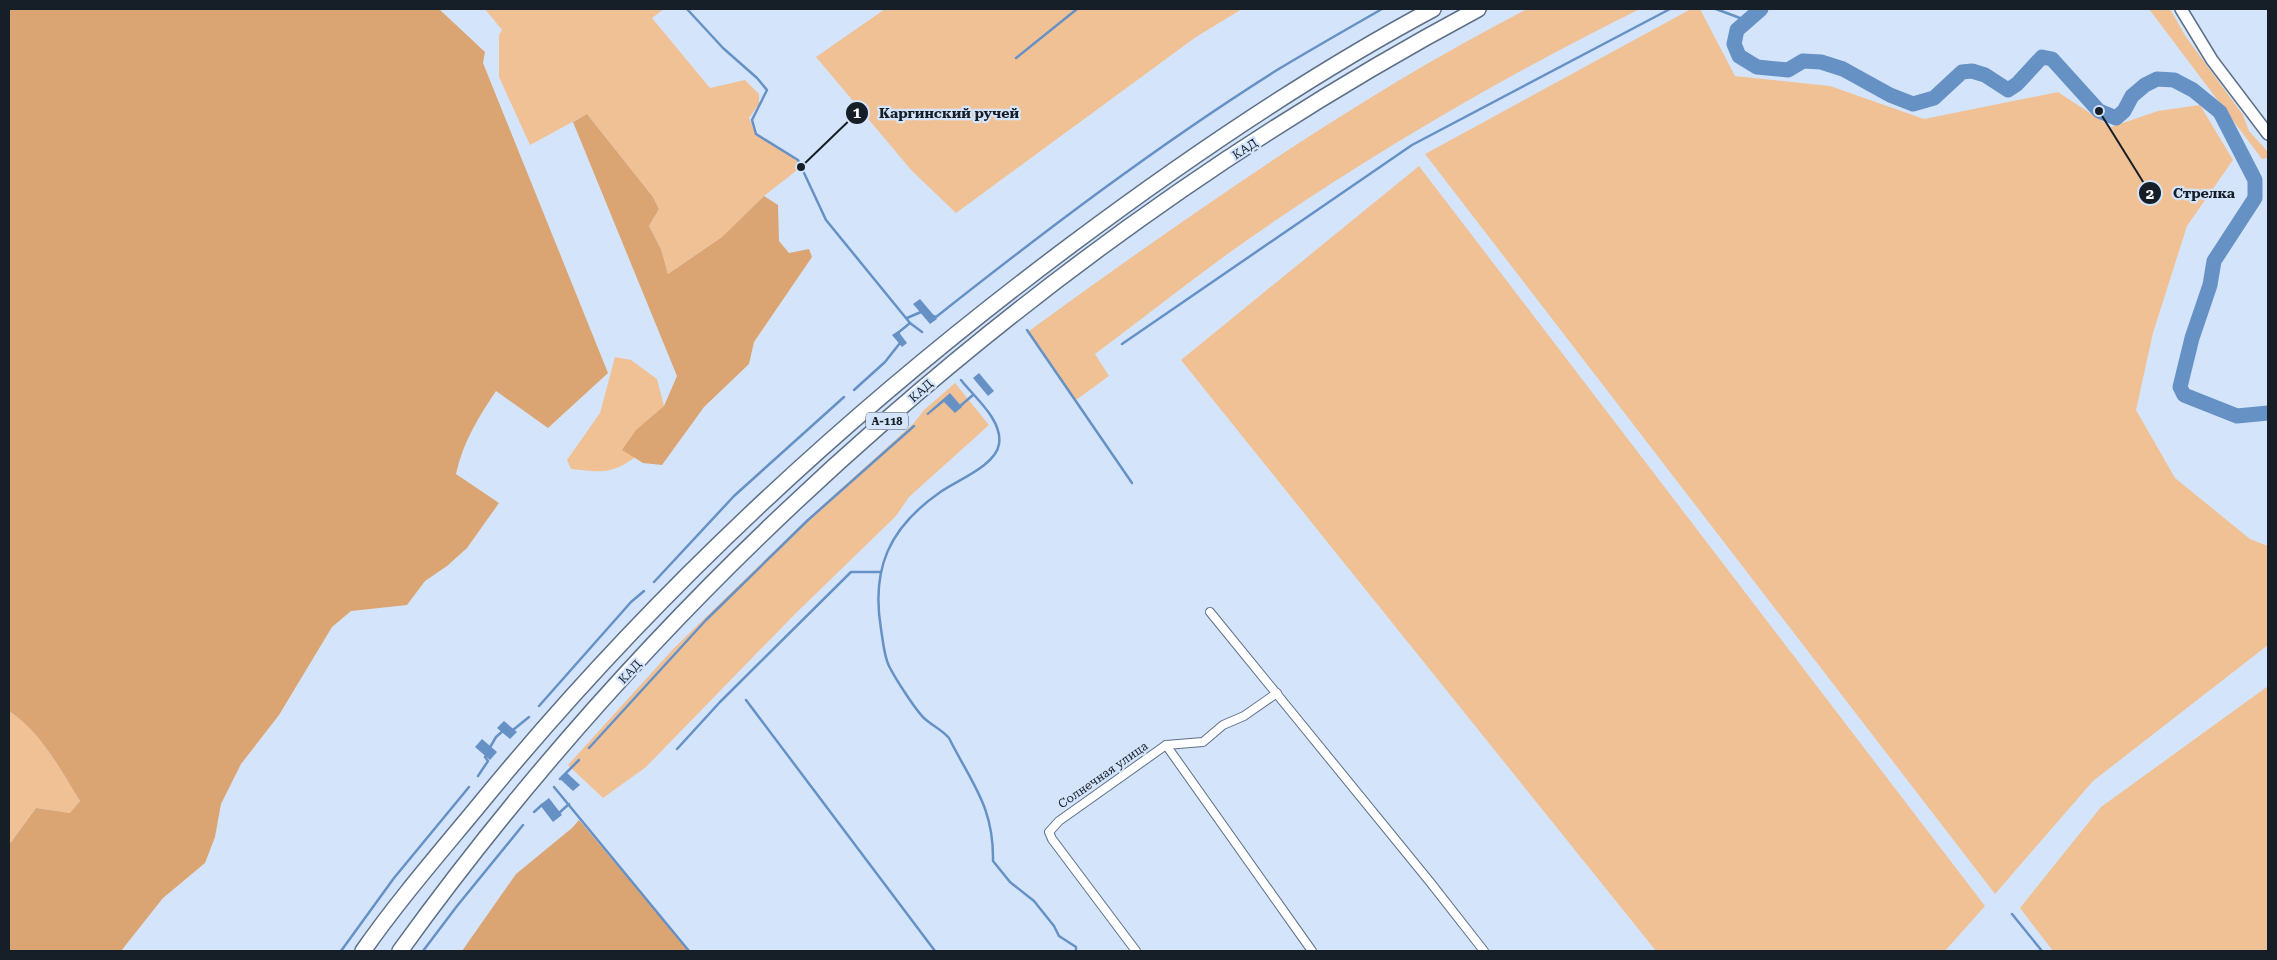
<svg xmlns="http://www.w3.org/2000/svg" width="2277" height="960" viewBox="0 0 2277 960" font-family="'Roboto Serif',serif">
	<rect width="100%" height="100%" fill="#d4e5fb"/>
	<g fill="#f1c196">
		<polygon points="485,9 664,9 652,18 710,88 745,80 759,94 759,104 749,118 756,134 798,160 801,167 764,196 722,237 668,274 661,249 649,226 659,209 653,197 587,114 530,145 499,77 499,35 502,30"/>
		<polygon points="885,9 1242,9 1196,37 956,213 912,171 816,57"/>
		<path d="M1527,9H1640C1506,75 1376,151 1253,236C1199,273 1148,315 1095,354L1109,376L1076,400L1029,331C1189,215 1351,100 1527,9Z"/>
		<polygon points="1691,9 1700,9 1735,76 1830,86 1924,119 2058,92 2111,127 2158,111 2200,105 2233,160 2187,226 2153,333 2136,410 2175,478 2250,539 2268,546 2268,645 2093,781 1995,894 1425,154"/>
		<polygon points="2149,9 2170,9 2186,37 2243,115 2249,131 2268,152 2268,158 2262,159"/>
		<polygon points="1419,166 1985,906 1945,951 1656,951 1181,360"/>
		<path d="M615,357L631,360L657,379L664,406L637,430L634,458C611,475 599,472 571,469L567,460L600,413Z"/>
		<polygon points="955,383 989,425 909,497 896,516 795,614 646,767 603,798 568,765 674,648 802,524 913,424 924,410"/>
		<polygon points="2268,686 2268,951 2053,951 2020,908 2101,807"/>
		<path d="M9,711C41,732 60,769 80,801L70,813L36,808L9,845Z"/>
	</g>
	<g fill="#dba473">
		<path d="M9,9H439L485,52L483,63L608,373L548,428L496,391C478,418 463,442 456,474L499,503L467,548L447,566L425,581L407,605L351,611L332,627L279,715L241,764L221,804L215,837L205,863L163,898L121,951H9V845L36,808L70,813L80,801C60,769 41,732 9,711Z"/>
		<polygon points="587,114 653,197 659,209 649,226 661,249 668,274 722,237 764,196 778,205 779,241 789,253 809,249 812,257 754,342 749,364 704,407 662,465 643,463 622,450 636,430 664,406 677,376 573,122"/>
		<polygon points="579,820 689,951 462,951 516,874 572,828"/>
	</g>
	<g fill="#6691c5">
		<polygon points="920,299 937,319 930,324 913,304"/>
		<polygon points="898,331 907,343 902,347 892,335"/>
		<polygon points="979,373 994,391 988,396 973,378"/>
		<polygon points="950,393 962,407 955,413 944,402 928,415 926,414"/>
		<polygon points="504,721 517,732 510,739 497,728"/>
		<polygon points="482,739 497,752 490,760 475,747"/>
		<polygon points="566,772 580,785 573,791 560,779"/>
		<polygon points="549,798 562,815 553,822 540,805"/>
	</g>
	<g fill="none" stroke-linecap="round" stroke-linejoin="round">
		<g stroke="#6691c5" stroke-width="2.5">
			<polyline points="687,9 723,48 757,78 767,90 752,120 756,134 798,160 826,220 910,323 922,332"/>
			<polyline points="1716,9 1748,21"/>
			<polyline points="1016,58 1077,9"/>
			<path d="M933,316L936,317C1046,230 1158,145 1277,70C1312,49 1347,29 1382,9"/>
			<polyline points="907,318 921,312"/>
			<polyline points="1027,330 1132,483"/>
			<polyline points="898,336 899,332 910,323"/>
			<polyline points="1122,344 1412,145 1670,9"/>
			<path d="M961,380C974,397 1003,420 999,444C996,466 955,481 939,493C889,528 871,569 881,629C883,641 884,656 889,666C895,678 916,711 925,719C933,726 942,730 949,738C972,784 994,807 993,861L1010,882L1034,901L1054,926L1059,936L1076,947V951"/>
			<polyline points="854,390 885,362 900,343"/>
			<polyline points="959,407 973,395"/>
			<polyline points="654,582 734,496 844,397"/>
			<polyline points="746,700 935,951"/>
			<polyline points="539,706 631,602 644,591"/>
			<polyline points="513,730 529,717"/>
			<polyline points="589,748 706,620 808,520 914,426"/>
			<polyline points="489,749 496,737 504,730"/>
			<polyline points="677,749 720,702 851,572 881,572"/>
			<polyline points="478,776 488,761 485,757 487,754"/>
			<polyline points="560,779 579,760"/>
			<polyline points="554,787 689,951"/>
			<polyline points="534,812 543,804"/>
			<polyline points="559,813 569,804"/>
			<polyline points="2012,914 2042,951"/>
			<polyline points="341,951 394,878 469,787"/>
			<polyline points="423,951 457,906 523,825"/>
		</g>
		<polyline stroke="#6691c5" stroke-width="15" points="1761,9 1737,30 1734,44 1739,56 1757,67 1788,70 1803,61 1821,62 1843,69 1890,95 1913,104 1934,98 1962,72 1972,71 1985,75 2008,90 2017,84 2042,57 2052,59 2099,111 2116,118 2124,111 2132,96 2145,85 2157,79 2174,80 2193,90 2220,112 2255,180 2255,198 2214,261 2210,285 2192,338 2180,387 2184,395 2237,416 2268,413"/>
		<g stroke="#5d7088" stroke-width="10">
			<g id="minor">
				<polyline points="1210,612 1430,882 1484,951"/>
				<polyline points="1166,745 1312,951"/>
				<polyline points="1136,951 1052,839 1049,832 1059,821 1166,745 1203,742 1223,725 1244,716 1277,693"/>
			</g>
		</g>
		<g stroke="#5d7088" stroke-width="14">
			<polyline id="secondary" points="2181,9 2212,60 2268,134"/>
		</g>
		<g stroke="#5d7088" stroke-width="18">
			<g id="motorway">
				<path d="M363,951C400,898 443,849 484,799C657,588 853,408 1071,245C1186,159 1306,77 1433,9"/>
				<path d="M400,951C677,567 1061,232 1478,9"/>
			</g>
		</g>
		<use href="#minor" stroke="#fff" stroke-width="8"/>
		<use href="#secondary" stroke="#fff" stroke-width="11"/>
		<use href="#motorway" stroke="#fff" stroke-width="15"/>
	</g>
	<g text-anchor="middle" stroke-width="4.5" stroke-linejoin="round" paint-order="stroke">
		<rect fill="#d4e5fb" stroke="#4f5a67" stroke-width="1" x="866" y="412.5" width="42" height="17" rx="4"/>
		<g font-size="11" font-weight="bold" fill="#161e27">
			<text x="887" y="425">А-118</text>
		</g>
		<g font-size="12" fill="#161e27" stroke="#d4e5fb">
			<text transform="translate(1245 149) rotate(-33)" y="4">КАД</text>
			<text transform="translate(921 391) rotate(-42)" y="4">КАД</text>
			<text transform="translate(630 672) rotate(-47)" y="4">КАД</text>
			<text transform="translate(1103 775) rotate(-35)" y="4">Солнечная улица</text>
		</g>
	</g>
	<path fill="none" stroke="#161e27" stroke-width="2" d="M801 167L857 113M2099 111L2150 193"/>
	<g fill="#161e27" stroke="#d4e5fb" stroke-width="2">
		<circle cx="801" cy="167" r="5"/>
		<circle cx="2099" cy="111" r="5"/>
		<circle cx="857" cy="113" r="12"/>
		<circle cx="2150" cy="193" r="12"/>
	</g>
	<g font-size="15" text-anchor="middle" font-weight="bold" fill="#fff">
		<text x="857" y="118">1</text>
		<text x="2150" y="199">2</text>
	</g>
	<g font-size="14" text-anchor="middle" font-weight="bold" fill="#161e27" stroke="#d4e5fb" stroke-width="4.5" stroke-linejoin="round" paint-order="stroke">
		<text x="949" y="118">Каргинский ручей</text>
		<text x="2204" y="198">Стрелка</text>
	</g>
	<rect width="2277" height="960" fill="none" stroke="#161e27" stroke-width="20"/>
</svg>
